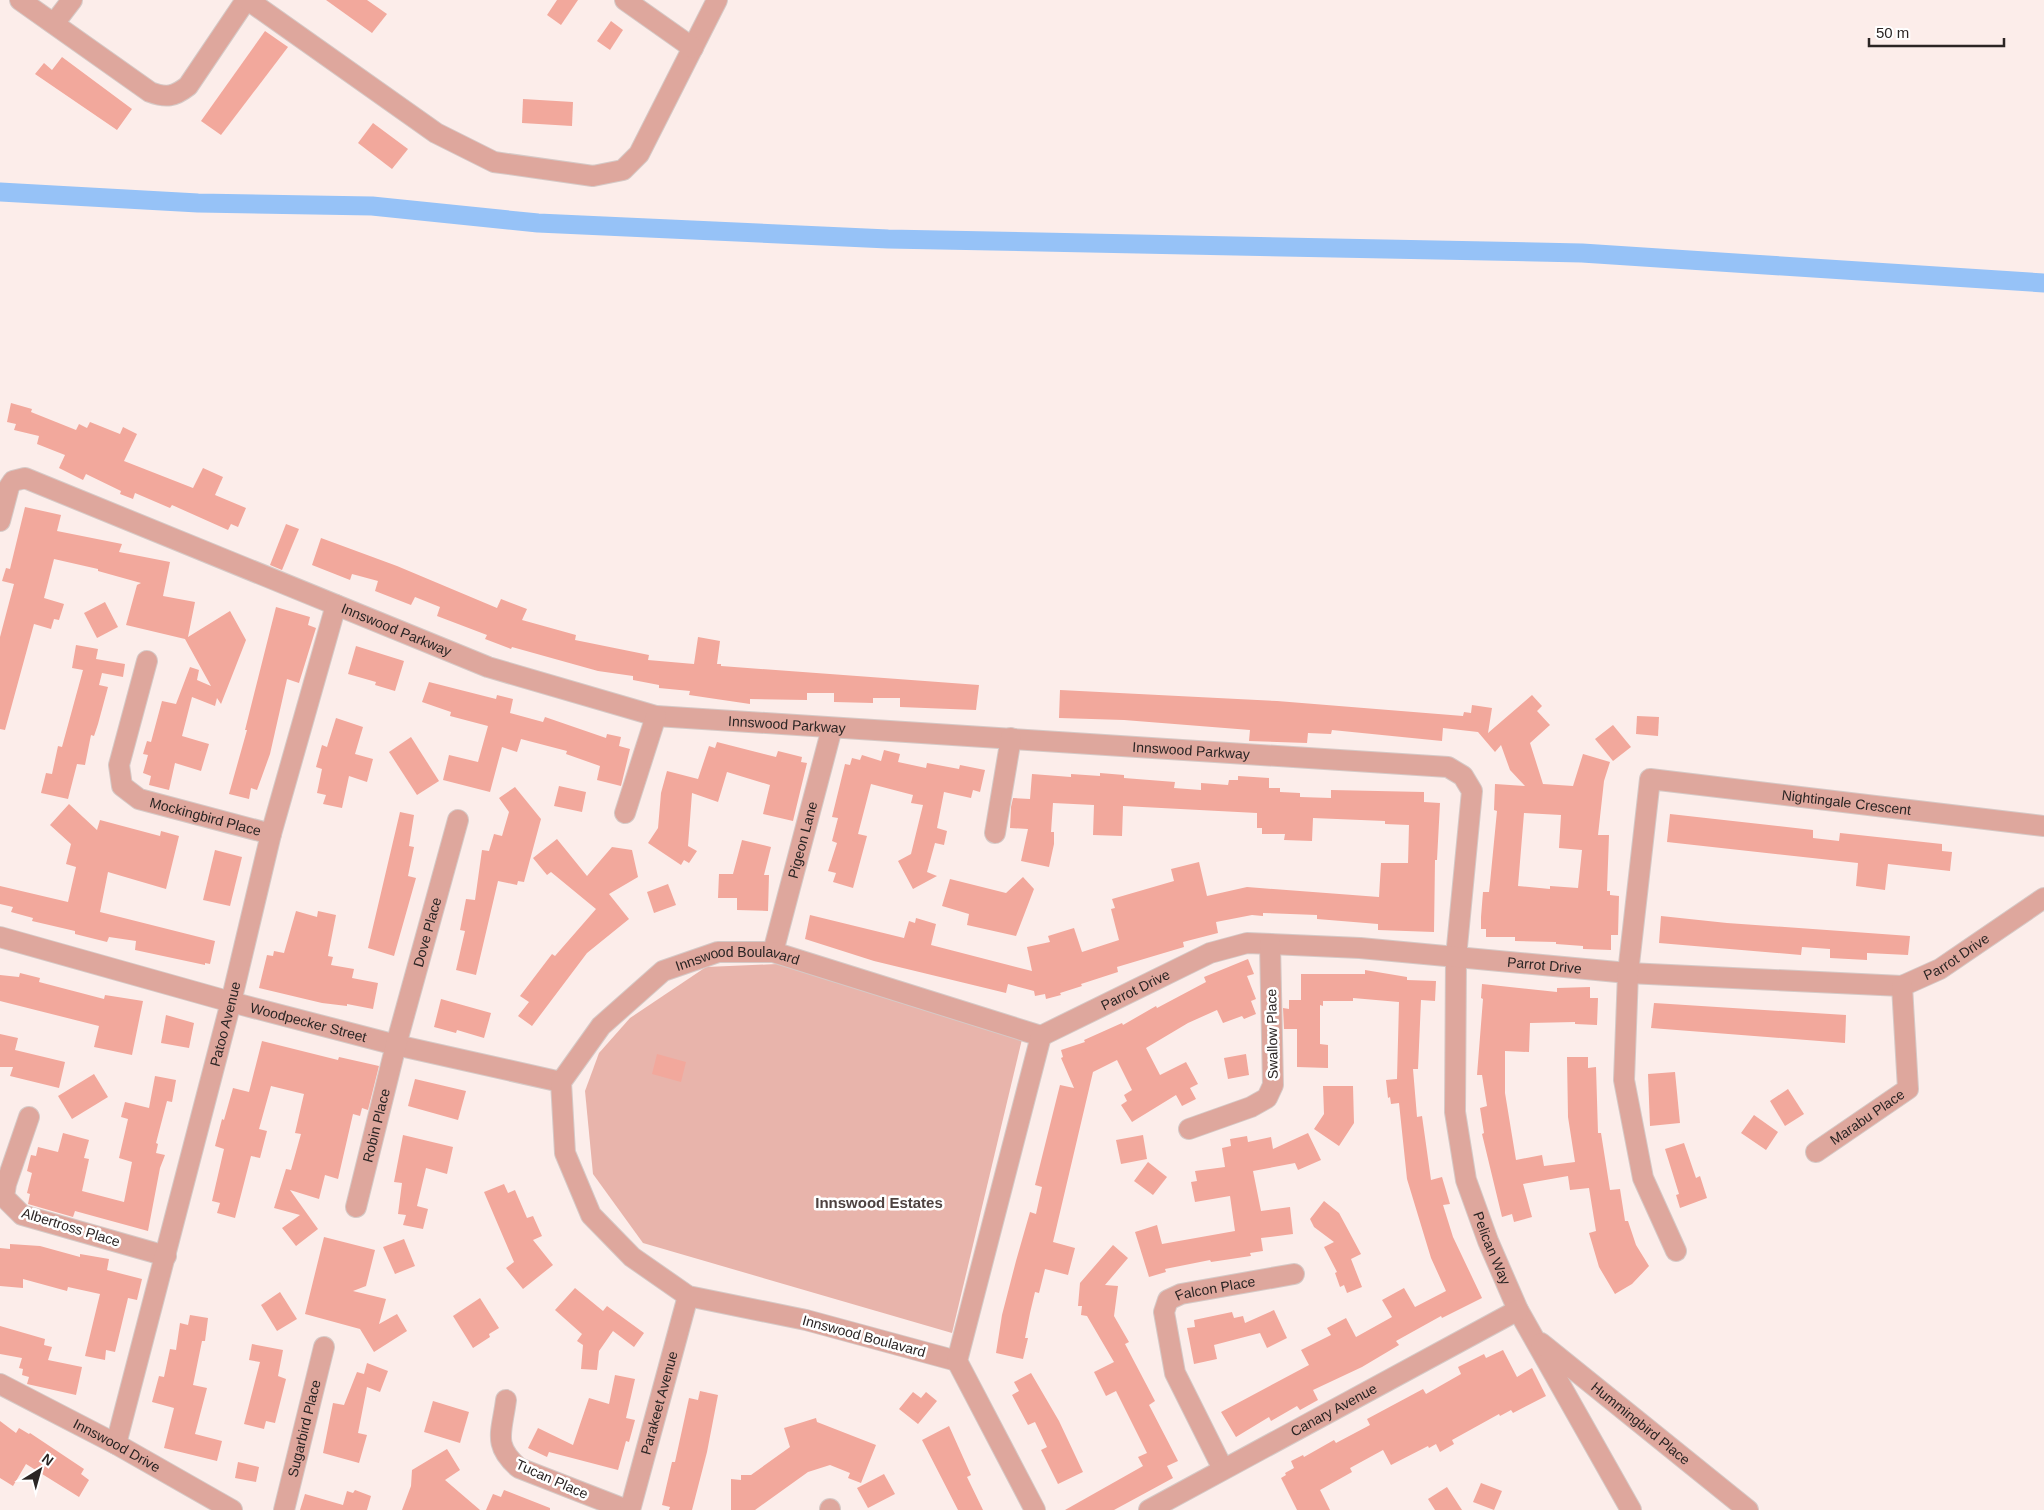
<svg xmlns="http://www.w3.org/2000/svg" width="2044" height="1510" viewBox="0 0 2044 1510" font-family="Helvetica,sans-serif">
	<rect width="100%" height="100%" fill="#fcedea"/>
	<polygon fill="#e8b4ab" points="777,964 1023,1035 952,1333 643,1243 593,1174 585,1091 599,1053 630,1018 706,967"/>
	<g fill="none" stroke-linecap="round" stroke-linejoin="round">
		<polyline stroke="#96c2f7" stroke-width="19" points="0,192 198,203 372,206 538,223 888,239 1582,253 2044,283"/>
	</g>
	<g fill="#f2a89c" fill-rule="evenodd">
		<polygon points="326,0 367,0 387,14 372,33"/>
		<polygon points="557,0 578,0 561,25 547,15"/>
		<polygon points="611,21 623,30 610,50 597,41"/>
		<polygon points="265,31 288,47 221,135 201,121"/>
		<polygon points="62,57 132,109 117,130 35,74 44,63 52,70"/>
		<polygon points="523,99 573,102 572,126 522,123"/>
		<polygon points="373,123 408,149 392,169 358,143"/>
		<polygon points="11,403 32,409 31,412 76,430 79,424 87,428 90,422 120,434 123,427 137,434 124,461 193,488 203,468 223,477 215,495 246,508 238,527 231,524 228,530 172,505 170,508 135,493 133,499 120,494 121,491 86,474 83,480 59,468 65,455 37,444 39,436 14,430 16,424 7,422"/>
		<polygon points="25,507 61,515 57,531 122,544 119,552 170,562 163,596 195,602 188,637 230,611 246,640 221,704 217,698 215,706 192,697 182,736 209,744 201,771 175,763 169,790 149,785 151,776 143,773 148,755 143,754 147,741 151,742 162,701 176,704 190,667 199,670 197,680 211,686 185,639 126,625 137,585 141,583 98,571 98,569 54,559 44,598 64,604 59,620 54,619 51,629 34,624 5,730 0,729 0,637 14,584 2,581 6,568 10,569"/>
		<polygon points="286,524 299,529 282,570 270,565"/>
		<polygon points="321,538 397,566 497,608 501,599 527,609 522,620 576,635 575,640 649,655 648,660 694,664 698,637 720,641 717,664 721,664 721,666 979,685 976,710 900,707 900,698 873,698 873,703 834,702 834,693 807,693 807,700 750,699 750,704 689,695 690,691 659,688 659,685 633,680 633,676 598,671 512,647 511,649 485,639 487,635 437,616 440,607 415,597 411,605 375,591 378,581 352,574 350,580 312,565"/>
		<polygon points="105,602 118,627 97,638 84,613"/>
		<polygon points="276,607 310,617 308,625 316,628 299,683 287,679 270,754 257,790 251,788 249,799 229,794 247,730 245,730"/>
		<polygon points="76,645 98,649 96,659 125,664 123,677 102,673 99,685 108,687 98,724 94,736 91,735 85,765 77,764 68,799 41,793 46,773 52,774 58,746 62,747 83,670 72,668"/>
		<polygon points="356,646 404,661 395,691 375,685 376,682 348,674"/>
		<polygon points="429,682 496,699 497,695 513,699 510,713 543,722 545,717 606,738 607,734 621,737 619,746 630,749 621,786 597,780 600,766 566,754 567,751 521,739 517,752 502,747 490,792 443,780 449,755 478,762 488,726 450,716 451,712 422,702"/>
		<path d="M1060,690L1277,701L1463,716L1464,712L1471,713L1472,705L1492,708L1488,733L1532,695L1542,706L1537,711L1550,725L1530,743L1543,784L1573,786L1583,754L1610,762L1604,781L1598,835H1609L1607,891H1610V895L1619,896L1618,935H1611V950L1583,949V946L1556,944V942L1515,941V937H1486V929H1481V917L1483,892H1489L1490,883L1497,811L1494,810L1495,784L1525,786L1510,770L1501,745L1495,752L1478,732L1443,728L1442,741L1332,730L1331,734L1308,733L1307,743L1249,741L1250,730L1124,720L1059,718ZM1524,813L1561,815L1559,848L1582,850L1578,888L1550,886V889L1518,886Z"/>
		<polygon points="1637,716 1659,717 1658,736 1636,734"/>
		<polygon points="336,718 363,727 355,754 373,759 367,782 349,776 342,808 323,804 326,795 317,793 322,769 316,767 322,745 327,747"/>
		<polygon points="1613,725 1631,747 1613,761 1595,739"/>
		<polygon points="411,737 439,781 417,795 389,752"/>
		<polygon points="717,742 776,757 778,751 802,757 801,762 807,763 793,821 763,814 770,785 727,772 718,802 692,793 688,846 697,851 689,863 684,860 681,865 648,843 658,828 661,793 667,771 698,779 709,746 715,748"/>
		<polygon points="884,750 900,754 898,762 926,768 927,763 959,769 960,765 985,770 980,792 973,790 971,798 944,792 937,828 947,831 944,845 935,843 927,872 937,876 913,889 898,861 911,854 923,805 911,803 913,795 871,784 858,834 867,836 853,888 833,882 836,873 828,871 837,843 832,841 838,818 832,817 845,764 850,765 852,758 860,760 862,755 881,761"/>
		<polygon points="1100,773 1124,775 1124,778 1175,782 1174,788 1201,790 1201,783 1228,785 1229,780 1238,780 1238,776 1269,778 1269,788 1280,788 1280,792 1300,793 1300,797 1331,798 1331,790 1424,792 1424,802 1440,803 1437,860 1435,860 1434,932 1378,930 1378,924 1317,919 1317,915 1263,913 1263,916 1252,915 1216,922 1218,933 1183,942 1184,947 1117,967 1118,972 1081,984 1082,986 1060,993 1061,995 1046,999 1045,994 1035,996 1034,991 1008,984 1006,993 874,961 805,939 810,915 904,938 909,921 915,923 916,918 936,924 931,945 1032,971 1027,947 1050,942 1048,936 1074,928 1082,952 1119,940 1111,909 1115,908 1112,899 1174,881 1171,869 1199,862 1207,896 1247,887 1379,897 1381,863 1408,863 1409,825 1385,824 1385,821 1313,818 1312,841 1284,840 1285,834 1262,834 1262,828 1257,828 1257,813 1123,806 1122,836 1093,835 1094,805 1053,803 1051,832 1054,832 1054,844 1049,867 1021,861 1028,829 1010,828 1011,807 1013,798 1030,799 1032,774 1071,777 1071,774 1100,776"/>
		<polygon points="559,786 586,792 582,812 554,806"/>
		<polygon points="515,787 541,819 524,882 518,881 517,885 498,881 476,975 456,970 465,931 460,930 466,899 475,900 482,850 489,851 494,834 502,836 509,812 499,798"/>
		<polygon points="69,804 97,830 100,820 160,836 161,831 179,836 166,889 108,872 100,912 215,941 210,964 205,963 205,965 135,950 136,941 109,937 107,942 75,934 75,931 32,921 33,918 11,912 13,907 0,904 0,886 68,902 76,867 66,864 71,844 50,825"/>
		<polygon points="400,812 414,815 409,846 414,847 408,876 416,878 394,956 368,948"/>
		<polygon points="1670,814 1813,830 1813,838 1839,841 1840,833 1942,844 1942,851 1952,852 1950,871 1888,864 1885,890 1856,886 1858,863 1667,842"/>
		<polygon points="557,839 587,876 612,847 632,850 638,877 609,894 629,919 587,953 532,1026 518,1016 529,1002 520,996 552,954 555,956 596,909 551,872 547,875 533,858"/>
		<polygon points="742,840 771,847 764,875 769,875 768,911 737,910 737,898 718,898 719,874 733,874"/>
		<polygon points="215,850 242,857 230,906 203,900"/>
		<polygon points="1023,877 1034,889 1016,936 967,925 969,914 942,906 950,879 1006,893"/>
		<polygon points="668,884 676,905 654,913 647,892"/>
		<polygon points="296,911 317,917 318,911 336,915 328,956 333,957 331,965 354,969 352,978 378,983 373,1009 347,1004 347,1006 322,1003 259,988 267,955 273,956 274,951 284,953"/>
		<polygon points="1661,916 1727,923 1910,936 1908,955 1867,953 1867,960 1830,958 1830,949 1802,947 1801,955 1659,943"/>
		<polygon points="1248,959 1254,974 1247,976 1256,999 1251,1001 1256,1014 1244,1019 1242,1016 1223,1023 1217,1010 1188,1023 1146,1048 1160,1075 1186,1062 1198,1084 1190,1088 1196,1099 1182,1106 1176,1095 1132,1122 1121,1105 1127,1101 1124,1095 1132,1090 1117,1060 1093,1072 1053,1242 1075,1248 1068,1275 1045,1269 1039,1293 1035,1292 1030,1313 1025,1338 1028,1338 1023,1359 996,1353 1002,1315 1016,1261 1030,1212 1036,1214 1042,1187 1035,1185 1060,1085 1074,1088 1061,1058 1063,1057 1061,1050 1085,1042 1084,1040 1122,1023 1123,1025 1156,1006 1157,1008 1206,982 1204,977"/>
		<polygon points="1365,970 1407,977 1407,980 1436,981 1435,1001 1421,1000 1418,1069 1413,1069 1417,1117 1422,1116 1431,1180 1442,1177 1450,1204 1443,1205 1453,1237 1482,1298 1442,1318 1441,1316 1396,1341 1399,1345 1362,1367 1313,1390 1318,1400 1300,1410 1297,1406 1271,1421 1269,1417 1236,1437 1221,1412 1309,1365 1301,1350 1331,1335 1327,1328 1346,1318 1356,1337 1392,1317 1382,1300 1404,1288 1415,1307 1446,1291 1431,1258 1407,1179 1399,1103 1391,1104 1390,1097 1388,1098 1386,1080 1397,1079 1399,1002 1353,998 1353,1001 1323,1001 1323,1006 1320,1005 1320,1044 1328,1045 1328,1068 1297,1067 1297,1029 1284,1029 1283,1008 1289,1009 1289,1000 1301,1000 1301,974 1365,974"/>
		<polygon points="20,973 40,978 39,982 104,999 105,995 143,1001 132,1055 94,1047 99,1026 0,1001 0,975 19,977"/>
		<polygon points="1482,984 1557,992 1557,988 1590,987 1590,998 1598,998 1597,1025 1575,1024 1575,1022 1530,1023 1529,1052 1505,1051 1505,1093 1516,1160 1542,1155 1544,1166 1575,1162 1568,1117 1567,1057 1588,1057 1588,1068 1596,1067 1598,1133 1601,1133 1610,1190 1620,1189 1625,1221 1628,1221 1636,1245 1649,1266 1632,1284 1615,1294 1599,1267 1589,1233 1596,1231 1589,1188 1570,1190 1568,1176 1523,1184 1532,1217 1514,1222 1512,1214 1502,1217 1482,1134 1484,1133 1480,1108 1487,1106 1482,1075 1477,1075 1483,999 1481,998"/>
		<polygon points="441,999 491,1013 484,1038 457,1030 456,1033 434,1027"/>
		<polygon points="1654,1003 1846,1015 1845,1043 1651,1028"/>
		<polygon points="166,1015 194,1023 189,1048 161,1043"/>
		<polygon points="0,1034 18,1038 15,1050 65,1062 59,1088 10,1076 13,1067 0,1067"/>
		<polygon points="262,1041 338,1060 339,1057 379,1066 368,1110 362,1108 360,1116 353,1114 338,1179 325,1175 319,1199 290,1190 318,1229 296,1246 282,1228 300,1215 274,1208 286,1169 291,1170 301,1134 295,1133 304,1094 271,1086 259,1129 267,1131 260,1158 251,1156 235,1218 217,1213 220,1203 212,1201 224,1149 215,1146 222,1119 224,1120 233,1088 249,1092"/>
		<polygon points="657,1054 686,1062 681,1082 652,1074"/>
		<polygon points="1246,1054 1249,1075 1228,1079 1224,1058"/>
		<polygon points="1675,1072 1680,1123 1650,1126 1648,1074"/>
		<polygon points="94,1074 108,1097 72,1119 58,1096"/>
		<polygon points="155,1076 176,1080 172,1102 167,1101 156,1143 158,1144 156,1153 165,1155 160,1168 148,1231 75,1211 73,1217 28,1204 30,1194 27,1193 32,1173 27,1171 31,1155 36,1156 38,1147 58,1152 63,1133 89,1140 84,1158 89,1159 82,1191 124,1202 132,1162 119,1158 128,1119 121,1117 125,1102 149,1108"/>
		<polygon points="415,1079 466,1091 458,1120 408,1106"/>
		<polygon points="1323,1086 1353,1086 1354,1123 1339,1146 1314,1129 1324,1114"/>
		<polygon points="1788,1089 1804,1114 1785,1126 1770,1101"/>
		<polygon points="1754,1115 1778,1132 1766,1150 1741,1133"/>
		<polygon points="1308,1133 1321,1160 1298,1170 1295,1163 1253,1171 1261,1211 1290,1207 1293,1234 1261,1238 1263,1251 1250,1253 1251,1256 1211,1262 1210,1260 1165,1269 1166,1272 1149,1277 1135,1232 1157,1225 1162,1244 1235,1231 1230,1196 1195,1202 1191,1182 1197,1181 1195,1171 1225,1167 1222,1148 1231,1146 1230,1139 1247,1136 1248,1142 1271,1137 1273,1149"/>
		<polygon points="403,1135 453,1147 447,1174 426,1168 417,1206 428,1209 423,1229 403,1225 406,1215 398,1214 402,1183 394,1182"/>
		<polygon points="1143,1135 1147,1159 1121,1164 1116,1140"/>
		<polygon points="1684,1143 1696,1178 1700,1176 1707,1198 1680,1208 1676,1195 1679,1194 1665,1149"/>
		<polygon points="1148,1162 1167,1177 1153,1195 1134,1181"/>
		<polygon points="504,1184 508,1193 515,1190 527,1218 533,1216 542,1236 533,1240 553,1265 523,1289 506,1268 514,1262 484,1192"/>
		<polygon points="1324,1201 1339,1213 1361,1254 1351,1259 1362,1287 1347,1293 1344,1285 1340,1287 1335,1273 1337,1272 1324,1247 1334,1242 1314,1227 1310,1219"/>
		<polygon points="324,1237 375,1250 366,1286 353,1291 386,1299 379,1324 397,1314 407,1331 374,1352 360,1329 305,1314"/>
		<polygon points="404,1239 415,1266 395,1274 383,1247"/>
		<polygon points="10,1244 40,1246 80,1257 80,1254 109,1259 107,1270 142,1279 137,1300 128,1298 115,1352 106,1350 105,1360 85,1356 100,1294 68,1287 67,1291 23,1279 23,1288 0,1286 0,1248 10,1249"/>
		<polygon points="1113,1245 1128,1258 1105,1285 1118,1286 1114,1316 1129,1342 1125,1344 1155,1401 1149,1405 1178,1461 1167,1466 1173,1478 1114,1510 1065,1510 1143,1466 1138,1457 1147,1453 1116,1391 1106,1396 1094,1372 1114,1362 1087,1316 1081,1315 1082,1306 1078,1306 1080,1283"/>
		<polygon points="575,1288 603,1311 607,1306 644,1333 634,1347 613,1331 599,1351 597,1370 581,1369 583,1345 577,1341 582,1334 555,1310"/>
		<polygon points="280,1292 297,1319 277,1331 261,1305"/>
		<polygon points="480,1298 499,1328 489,1334 490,1337 473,1348 453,1316"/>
		<polygon points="1274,1310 1287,1338 1267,1348 1260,1333 1214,1345 1217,1359 1194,1364 1187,1328 1195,1327 1194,1320 1232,1312 1234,1318 1243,1316 1245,1323"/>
		<polygon points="190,1315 208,1318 205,1341 202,1341 193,1385 207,1388 195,1434 222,1441 217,1461 164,1448 174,1408 152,1402 159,1376 164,1377 170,1349 176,1350 180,1323 188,1325"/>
		<polygon points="0,1326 45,1339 44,1345 52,1347 48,1360 82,1367 76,1395 27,1384 29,1377 22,1375 23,1369 19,1368 22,1358 0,1354"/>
		<polygon points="252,1344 283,1350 278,1376 286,1379 275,1423 266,1421 264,1429 244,1424 260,1362 249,1360"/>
		<polygon points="1503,1350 1517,1377 1532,1368 1546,1396 1513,1413 1511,1410 1500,1416 1499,1414 1452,1440 1454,1444 1440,1452 1436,1444 1429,1448 1428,1446 1391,1465 1383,1450 1350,1468 1352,1472 1320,1490 1330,1510 1297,1510 1281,1478 1286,1475 1285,1473 1294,1468 1291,1461 1303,1455 1304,1457 1334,1440 1336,1443 1370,1425 1367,1419 1423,1389 1426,1394 1461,1374 1458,1367 1484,1354 1486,1358"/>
		<polygon points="367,1363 388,1371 380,1392 367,1387 358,1433 367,1435 359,1463 323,1453 333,1403 344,1405 357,1372 364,1374"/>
		<polygon points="1031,1373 1059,1421 1083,1472 1058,1484 1041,1450 1047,1447 1035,1422 1028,1425 1012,1395 1019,1391 1014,1382"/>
		<polygon points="615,1375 635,1379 626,1418 635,1420 629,1442 626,1441 618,1470 549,1452 547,1457 528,1448 538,1428 573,1445 589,1398 609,1404"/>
		<polygon points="700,1391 718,1395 707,1452 692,1510 669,1510 670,1507 662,1505 672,1462 675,1462 689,1398 698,1400"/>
		<polygon points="913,1392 921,1398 926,1392 937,1401 918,1424 899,1409"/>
		<polygon points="433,1401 469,1412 460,1443 424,1432"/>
		<polygon points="816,1418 817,1422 876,1445 861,1483 848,1478 850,1473 830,1465 808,1472 755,1510 731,1510 731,1479 741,1480 741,1475 751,1475 790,1447 784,1428"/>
		<polygon points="0,1421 16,1433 19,1428 29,1434 30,1433 84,1469 81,1474 89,1480 79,1497 26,1464 13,1486 0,1478"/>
		<polygon points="949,1426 971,1475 967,1477 983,1510 958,1510 922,1440"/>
		<polygon points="447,1449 460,1470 445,1480 480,1510 402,1510 411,1486 412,1470"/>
		<polygon points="238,1462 259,1467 256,1482 235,1478"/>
		<polygon points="884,1474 895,1494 868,1508 857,1488"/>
		<polygon points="1481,1483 1502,1491 1494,1510 1473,1502"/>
		<polygon points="1447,1487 1462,1510 1435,1510 1428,1499"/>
		<polygon points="355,1490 371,1496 367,1510 300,1510 305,1494 343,1505 347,1491 353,1493"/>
		<polygon points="504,1490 550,1508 550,1510 486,1510 493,1494 501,1497"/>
	</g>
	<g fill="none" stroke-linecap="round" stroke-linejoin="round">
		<g stroke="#d6c9c6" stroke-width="22">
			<g id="minor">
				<path d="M20,0L150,92C166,98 174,97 188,86L246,0"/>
				<polyline points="248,0 436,133 494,162 593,176 623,170 639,154 717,0"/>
				<polyline points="625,0 693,48"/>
				<polyline points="52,22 59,17 72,0"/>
				<path id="s1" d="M0,521L9,487L13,481L25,478L488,667L656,716L1448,767L1463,776L1472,791L1456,957L1455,1112L1466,1180L1488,1241L1518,1310L1631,1510"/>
				<path id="s2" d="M147,661L119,765L122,786L139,799L271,834"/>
				<polyline points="625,813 656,716"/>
				<polyline points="995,833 1011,738"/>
				<path id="s3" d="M0,937L231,1002L396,1045L561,1082"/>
				<path id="s4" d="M773,952L832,728"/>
				<path id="s5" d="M1041,1036L1210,953L1247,943L1360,948L1628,973L1902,986L1940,969L2044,898"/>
				<polyline points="29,1117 6,1184 4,1197 22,1215 166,1256"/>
				<polyline points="1189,1129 1251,1107 1267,1098 1273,1085 1270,944"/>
				<path id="s6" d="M1816,1152L1908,1089L1902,986"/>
				<path id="s7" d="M356,1207L396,1045L458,820"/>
				<path id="s8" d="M1676,1251L1643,1178L1624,1080L1628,973L1650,779L2044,826"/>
				<path id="s9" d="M1541,1343L1748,1510"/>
				<path id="s10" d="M957,1361L806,1320L688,1296L632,1257L591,1215L565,1153L561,1082L601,1026L663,971L718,952H773L1041,1036"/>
				<path id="s11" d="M0,1384L116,1444L232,1510"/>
				<path d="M506,1400C502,1432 492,1445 519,1468L627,1510"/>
				<path id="s12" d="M116,1444L231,1002L271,834L336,605"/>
				<path id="s13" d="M1223,1469L1175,1373L1164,1312L1168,1300L1181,1294L1294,1274"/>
				<polyline points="830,1509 830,1510"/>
				<path id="s14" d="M284,1510L324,1347"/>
				<path id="s15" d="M630,1510L688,1296"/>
				<polyline points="1035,1510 957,1361 1041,1036"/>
				<path id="s16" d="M1149,1510L1518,1310"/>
			</g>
		</g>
		<use href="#minor" stroke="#dea79d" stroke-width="20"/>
	</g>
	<g text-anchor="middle" stroke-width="5" stroke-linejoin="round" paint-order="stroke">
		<g font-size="14" fill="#2b2524" stroke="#fff">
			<text dy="5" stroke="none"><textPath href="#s1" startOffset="456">Innswood Parkway</textPath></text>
			<text dy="5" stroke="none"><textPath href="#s1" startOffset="861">Innswood Parkway</textPath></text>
			<text dy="5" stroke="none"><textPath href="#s1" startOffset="1266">Innswood Parkway</textPath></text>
			<text dy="5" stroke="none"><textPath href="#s8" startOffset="680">Nightingale Crescent</textPath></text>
			<text dy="5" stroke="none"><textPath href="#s2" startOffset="219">Mockingbird Place</textPath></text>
			<text dy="5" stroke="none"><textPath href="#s4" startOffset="116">Pigeon Lane</textPath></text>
			<text dy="5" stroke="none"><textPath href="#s7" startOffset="284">Dove Place</textPath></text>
			<text dy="5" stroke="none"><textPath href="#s5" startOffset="945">Parrot Drive</textPath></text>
			<text dy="5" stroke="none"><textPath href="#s5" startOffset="525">Parrot Drive</textPath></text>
			<text dy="5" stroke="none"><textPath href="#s10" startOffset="771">Innswood Boulavard</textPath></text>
			<text dy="5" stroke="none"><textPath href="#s5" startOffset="105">Parrot Drive</textPath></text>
			<text dy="5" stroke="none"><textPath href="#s3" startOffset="320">Woodpecker Street</textPath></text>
			<text dy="5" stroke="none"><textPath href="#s12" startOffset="434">Patoo Avenue</textPath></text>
			<text transform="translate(1272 1034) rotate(-91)" y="5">Swallow Place</text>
			<text dy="5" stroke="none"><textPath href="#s6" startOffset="62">Marabu Place</textPath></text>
			<text dy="5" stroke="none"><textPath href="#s7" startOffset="84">Robin Place</textPath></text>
			<text transform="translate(71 1227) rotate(17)" y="5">Albertross Place</text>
			<text dy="5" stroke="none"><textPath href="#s1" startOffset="2022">Pelican Way</textPath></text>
			<text dy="5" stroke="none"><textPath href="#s13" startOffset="231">Falcon Place</textPath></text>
			<text transform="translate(864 1336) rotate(15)" y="5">Innswood Boulavard</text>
			<text dy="5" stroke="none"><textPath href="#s15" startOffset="111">Parakeet Avenue</textPath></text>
			<text dy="5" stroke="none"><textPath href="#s16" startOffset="210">Canary Avenue</textPath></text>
			<text dy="5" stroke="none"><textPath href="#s9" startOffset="128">Hummingbird Place</textPath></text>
			<text dy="5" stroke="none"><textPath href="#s14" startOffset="84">Sugarbird Place</textPath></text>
			<text dy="5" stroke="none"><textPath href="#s11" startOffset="132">Innswood Drive</textPath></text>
			<text transform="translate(552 1479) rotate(24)" y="5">Tucan Place</text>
		</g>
		<g font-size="15" font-weight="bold" fill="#4e4240" stroke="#fff">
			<text x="879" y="1208">Innswood Estates</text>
		</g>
	</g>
	<g transform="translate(40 1470) rotate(37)" stroke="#ffffff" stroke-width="4" paint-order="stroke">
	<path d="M0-4L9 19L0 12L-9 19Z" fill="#2b2524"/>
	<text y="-8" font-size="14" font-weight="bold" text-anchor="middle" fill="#2b2524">N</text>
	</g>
	<path d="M1869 38v8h135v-8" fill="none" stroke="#2b2524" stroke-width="2.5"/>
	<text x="1876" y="38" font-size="15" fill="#2b2524" stroke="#ffffff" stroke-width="4" paint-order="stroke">50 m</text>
</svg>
